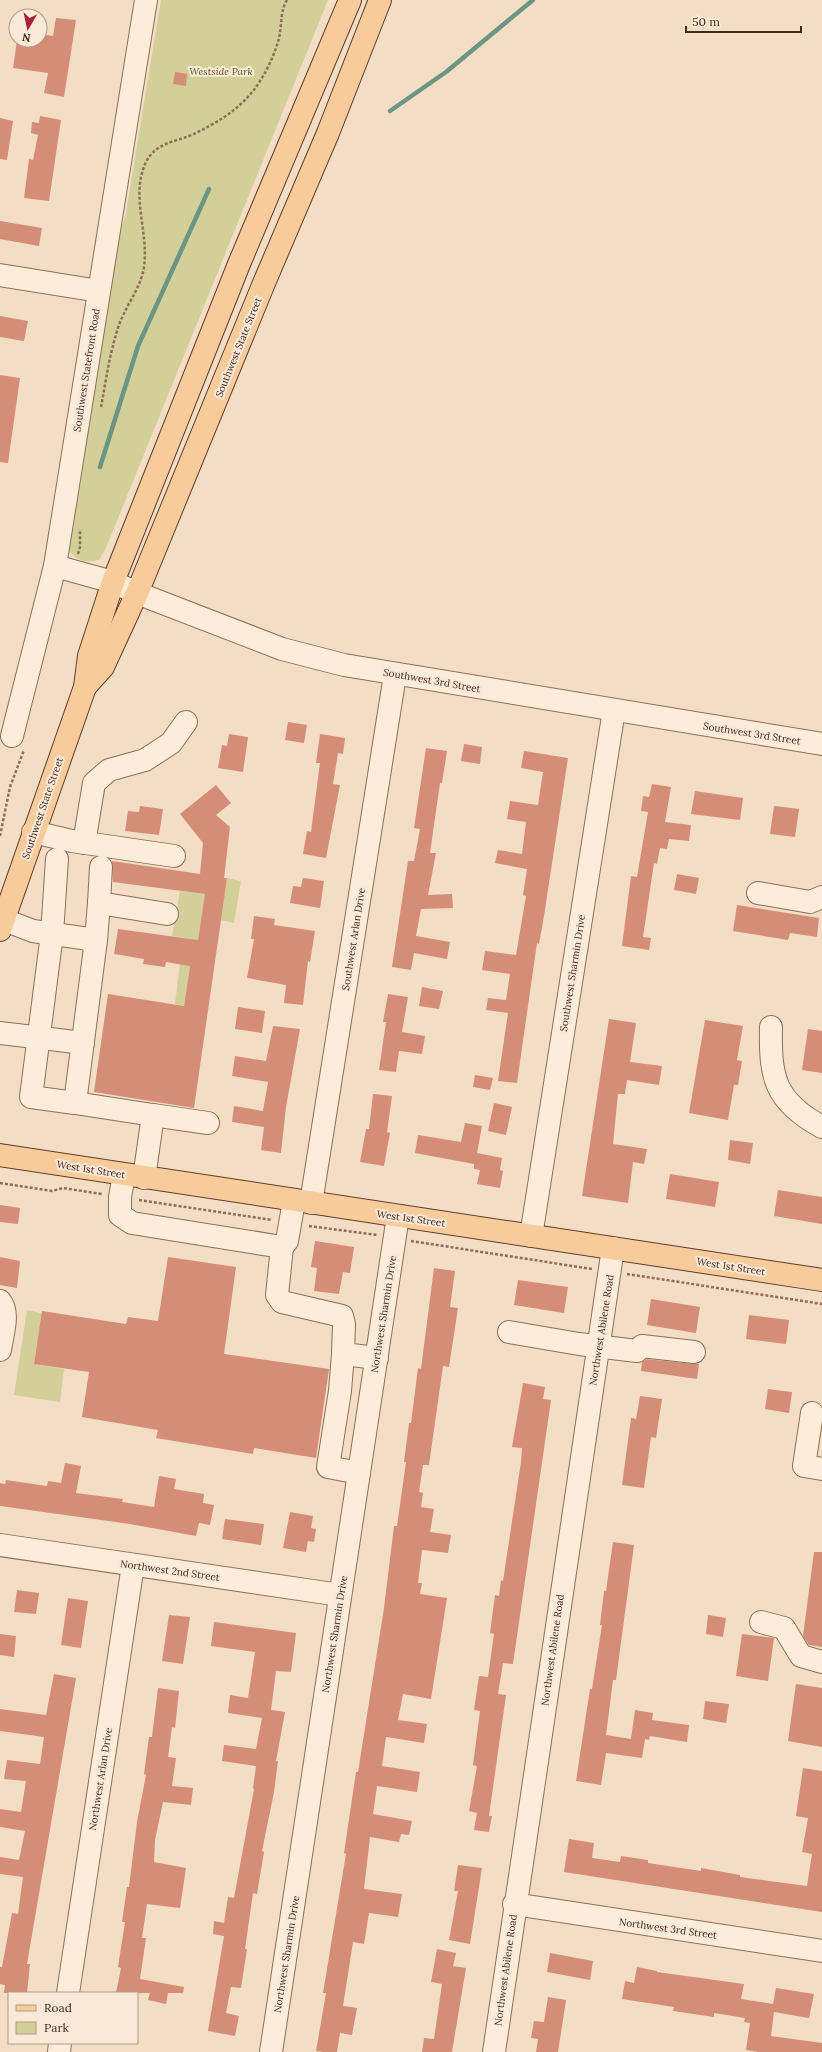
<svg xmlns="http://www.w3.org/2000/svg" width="822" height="2052" viewBox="0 0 822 2052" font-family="Lora,serif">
	<rect width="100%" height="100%" fill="#f3ddc5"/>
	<g fill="#d2cf98">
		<path d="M161,0H328L106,548L99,560C85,563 78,561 69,551V539L116,238L125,218Z"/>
		<polygon points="227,878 241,881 234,923 202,916 198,940 172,936 180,891 224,897"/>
		<polygon points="180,964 190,965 184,1006 175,1004"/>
		<polygon points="27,1310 40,1313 42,1315 34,1364 64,1369 60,1402 14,1395"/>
	</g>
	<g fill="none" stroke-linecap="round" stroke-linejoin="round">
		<g stroke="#6d9584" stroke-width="4.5">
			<polyline points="390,111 446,72 533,0"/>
			<polyline points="100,467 138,346 209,189"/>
		</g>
	</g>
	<g fill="#d48e78">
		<polygon points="56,18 76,20 64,97 44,93 48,73 13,68 17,40 40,40 40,34 53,36"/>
		<polygon points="175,72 187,74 186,86 173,84"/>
		<polygon points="40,116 61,120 49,201 24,198 29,159 33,160 38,135 31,133 32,122 39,123"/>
		<polygon points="0,118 13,121 7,160 0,159"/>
		<polygon points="0,221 42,228 39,246 0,239"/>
		<polygon points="0,316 28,321 24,341 0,337"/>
		<polygon points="0,375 20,378 8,463 0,462"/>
		<polygon points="288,722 307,725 304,743 285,740"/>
		<polygon points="229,734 248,737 243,772 218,768 222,745 227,746"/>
		<polygon points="320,734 345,738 343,754 338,753 333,784 340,785 326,858 303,854 307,831 311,832 320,763 316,763"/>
		<polygon points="464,744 482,747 480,764 461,761"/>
		<polygon points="426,748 447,751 442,783 440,783 430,853 436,853 428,895 452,894 453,908 421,909 416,936 450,942 447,959 414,953 411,970 392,967 408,861 414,861 420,829 414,828"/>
		<polygon points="524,751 568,758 544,916 539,944 537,943 517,1083 498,1081 508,1013 486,1010 488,998 506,1000 510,974 482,970 485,951 516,955 526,896 523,895 527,869 495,863 498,850 522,854 526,822 507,819 510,801 538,805 543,772 521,768"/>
		<polygon points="652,784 671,787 665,822 691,825 689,841 669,839 667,849 660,848 657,864 654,863 643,937 651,938 649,950 622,946 631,876 637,877 648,812 641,811 643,796 649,797"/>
		<polygon points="216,785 231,803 216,815 230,827 224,878 227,878 194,1108 94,1092 108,994 184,1006 190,966 166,962 165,967 143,964 144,959 114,954 118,929 198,940 205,894 113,882 112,861 200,874 203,843 180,814"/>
		<polygon points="695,791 743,798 740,820 691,814"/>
		<polygon points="140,806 163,809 159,835 125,831 128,811 139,812"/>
		<polygon points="774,806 799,809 795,837 770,834"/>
		<polygon points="677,874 699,878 696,894 674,890"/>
		<polygon points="303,878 324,881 320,908 290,903 293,886 301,887"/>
		<polygon points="737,905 819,918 817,937 790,933 788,940 733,931"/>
		<polygon points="254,916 275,919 274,925 315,931 310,962 308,961 303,1005 284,1003 286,985 247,978 254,939 251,939"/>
		<polygon points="422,987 443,991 439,1009 419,1006"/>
		<polygon points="388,994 408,997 402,1032 425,1036 422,1054 399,1051 396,1072 379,1070 386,1022 383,1022"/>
		<polygon points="238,1007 265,1011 262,1033 235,1029"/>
		<polygon points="609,1019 636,1023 630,1062 662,1066 659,1085 627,1080 625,1094 618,1094 613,1144 647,1149 644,1164 633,1162 628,1203 582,1196"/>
		<polygon points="705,1020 743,1026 737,1060 742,1061 738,1085 734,1085 728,1120 689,1113"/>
		<polygon points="273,1026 300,1029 286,1107 281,1153 261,1150 264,1127 232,1122 234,1106 263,1111 268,1082 232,1076 235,1056 266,1061"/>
		<polygon points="808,1029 822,1031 822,1073 802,1070"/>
		<polygon points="475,1075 493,1078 490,1090 473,1087"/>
		<polygon points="373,1094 392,1096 387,1132 390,1133 384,1166 360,1162 366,1129 369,1129"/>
		<polygon points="494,1103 512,1107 506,1135 488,1131"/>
		<polygon points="465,1123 482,1126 477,1153 502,1158 500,1170 503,1171 500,1188 477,1184 480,1170 474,1169 474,1164 415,1153 418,1135 461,1142"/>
		<polygon points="730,1140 753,1143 750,1164 728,1160"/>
		<polygon points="670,1174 719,1182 715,1207 666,1199"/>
		<polygon points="778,1190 822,1197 822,1224 774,1216"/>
		<polygon points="0,1205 20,1208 18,1224 0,1222"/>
		<polygon points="315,1241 354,1247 350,1273 343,1272 339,1294 314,1291 317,1268 311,1267"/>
		<polygon points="0,1257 20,1261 17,1288 0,1285"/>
		<polygon points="168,1257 236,1267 224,1354 329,1369 316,1458 254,1448 253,1454 156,1438 158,1430 82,1417 89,1372 34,1364 42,1311 126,1324 128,1317 158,1321"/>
		<polygon points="434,1268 455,1271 450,1307 458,1308 449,1367 443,1366 429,1465 423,1465 419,1492 423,1493 421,1507 434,1509 430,1532 451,1535 448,1553 422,1550 418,1583 422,1583 420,1594 447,1598 431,1699 403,1694 398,1720 427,1724 424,1743 386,1737 382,1766 420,1772 417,1792 377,1786 373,1814 412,1821 409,1835 401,1834 399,1842 370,1837 364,1889 402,1894 398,1917 369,1913 364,1944 353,1942 343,2006 357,2008 352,2035 340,2033 337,2052 324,2052 316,2051 326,1993 323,1993 346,1854 344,1853 356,1772 358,1772 384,1608 394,1526 397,1526 406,1462 404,1462 409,1423 411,1423 418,1368 421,1369"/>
		<polygon points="518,1280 568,1287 564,1313 514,1305"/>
		<polygon points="651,1299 700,1307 696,1333 647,1325"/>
		<polygon points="749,1315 789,1320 786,1344 746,1339"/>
		<polygon points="647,1359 693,1364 699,1364 697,1379 641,1371 642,1362"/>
		<polygon points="523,1383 545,1387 543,1399 551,1400 513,1664 503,1663 498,1694 506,1695 489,1816 492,1816 489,1832 474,1830 477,1813 469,1811 477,1766 473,1765 480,1711 474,1710 479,1676 488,1677 494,1634 490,1633 495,1595 499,1596 501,1580 503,1581 521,1462 522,1448 512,1447"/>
		<polygon points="768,1389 792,1392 789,1413 765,1409"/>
		<polygon points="640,1396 662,1399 656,1438 651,1437 644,1488 622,1485 631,1418 636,1419"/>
		<polygon points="65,1463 81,1466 76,1493 123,1499 122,1502 154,1507 159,1476 176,1479 174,1489 204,1494 203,1503 214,1505 210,1525 199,1523 196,1536 130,1524 0,1506 0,1483 5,1484 6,1480 47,1486 48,1481 61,1483"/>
		<polygon points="290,1512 313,1516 311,1528 316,1529 314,1542 308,1541 306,1552 283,1548"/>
		<polygon points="225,1519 264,1524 261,1545 222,1539"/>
		<polygon points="613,1542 634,1545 616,1680 613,1680 606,1735 631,1739 635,1710 653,1713 652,1720 689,1725 687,1742 650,1736 649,1740 645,1739 642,1758 606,1753 601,1785 576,1781 590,1689 592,1689 602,1625 600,1625 604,1591 606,1591"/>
		<polygon points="814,1552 822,1552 822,1647 809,1645 803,1636"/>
		<polygon points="17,1590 39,1593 36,1614 14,1612"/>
		<polygon points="68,1598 88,1601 81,1648 61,1645"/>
		<polygon points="169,1615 190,1617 183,1664 162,1661"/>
		<polygon points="708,1615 726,1618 723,1637 706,1634"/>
		<polygon points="214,1622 296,1633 291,1672 276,1671 271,1710 285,1712 276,1761 278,1761 274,1792 262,1851 264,1852 257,1894 253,1893 245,1949 247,1949 241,1988 231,1987 226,2013 239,2016 235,2036 208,2031 224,1936 213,1934 214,1921 224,1923 228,1897 234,1898 254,1789 253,1788 256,1766 222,1761 224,1745 256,1749 262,1718 228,1713 230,1695 248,1698 255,1652 211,1646"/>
		<polygon points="0,1634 16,1636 14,1657 0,1655"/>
		<polygon points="742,1634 774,1638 768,1681 736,1676"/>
		<polygon points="54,1674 76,1678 27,1964 30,1964 27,1993 4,1993 5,1985 0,1984 0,1967 2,1967 12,1913 18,1914 23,1877 0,1874 0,1857 19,1860 25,1831 0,1827 0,1809 21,1812 26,1781 4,1779 7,1760 40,1764 44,1737 0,1731 0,1709 46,1715"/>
		<polygon points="796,1684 822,1688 822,1747 788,1741"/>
		<polygon points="158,1688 179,1691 175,1728 172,1727 168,1757 176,1758 172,1786 193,1788 191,1805 163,1802 155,1840 154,1862 186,1868 180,1908 147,1904 142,1938 146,1938 140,1979 184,1987 183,1993 168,1993 166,2004 148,2000 150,1993 116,1993 121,1968 118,1967 125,1922 122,1922 127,1887 129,1887 137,1822 146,1775 144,1774 149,1737 152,1737"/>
		<polygon points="705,1701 729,1704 726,1723 703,1719"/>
		<polygon points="803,1768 822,1771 822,1912 564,1872 569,1839 594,1843 592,1858 620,1862 621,1856 648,1860 648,1863 701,1871 701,1868 740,1875 740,1877 807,1886 812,1854 802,1852 808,1818 796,1816"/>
		<polygon points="458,1865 482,1868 470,1944 449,1940 458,1891 454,1891"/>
		<polygon points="437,1949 456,1953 453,1966 466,1968 452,2052 422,2052 424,2038 434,2039 442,1984 431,1982"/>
		<polygon points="550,1953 593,1961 590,1980 547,1972"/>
		<polygon points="637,1967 657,1971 657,1972 744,1984 741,1999 773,2004 776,1988 814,1994 809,2018 774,2012 771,2036 822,2043 822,2052 758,2052 746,2050 750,2023 744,2022 745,2018 714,2013 714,2017 673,2011 674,2007 622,1999 625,1981 634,1983"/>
		<polygon points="548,1997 566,2000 558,2052 536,2052 538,2039 531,2038 534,2021 544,2022"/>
	</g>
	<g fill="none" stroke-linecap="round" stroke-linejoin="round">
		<g stroke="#906d59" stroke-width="24">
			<g id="minor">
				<polyline points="0,275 99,291"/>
				<polyline points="55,566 113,582 137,593 282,649 344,665 822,744"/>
				<polyline points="12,736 55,566 146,0"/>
				<polyline points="33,832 72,841 174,856"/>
				<polyline points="84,843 94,783 109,770 145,760 171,743 186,722"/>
				<polyline points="57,859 52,934 31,1097 75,1103"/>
				<polyline points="758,893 810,902 822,897"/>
				<polyline points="99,903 101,867"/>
				<polyline points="4,920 33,931 96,940 75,1103 153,1115 144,1178"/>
				<polyline points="96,940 99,903 167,914"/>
				<path d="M771,1027C770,1077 774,1101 822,1127"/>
				<polyline points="0,1033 83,1043"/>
				<polyline points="153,1115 208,1123"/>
				<polyline points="124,1175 120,1197 120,1215 132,1223 282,1247 287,1241 294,1201"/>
				<polyline points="311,1203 395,675"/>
				<polyline points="531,1236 614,710"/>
				<polyline points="282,1247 277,1295 282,1302 342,1316 344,1324 343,1354 377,1358"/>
				<path d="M0,1301C10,1313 2,1335 0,1350"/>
				<polyline points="509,1332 579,1344 637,1351 642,1346 694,1352"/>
				<polyline points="343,1354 340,1391 328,1467 359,1473"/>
				<polyline points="812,1413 804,1466 822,1469"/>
				<polyline points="0,1545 340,1595"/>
				<polyline points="761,1622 784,1628 801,1656 822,1662"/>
				<polyline points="514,1904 822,1951"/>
				<polyline points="68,1993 133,1565"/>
				<polyline points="59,2052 60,2043"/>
				<polyline points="271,2052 398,1216"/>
				<polyline points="494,2052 613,1248"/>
			</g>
		</g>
		<g stroke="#5e3c2d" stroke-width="24">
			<g id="major">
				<polyline points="85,687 103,667 137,593 264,283 328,133 380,0"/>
				<polyline points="0,930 85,687 89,656 113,582 239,264 350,0"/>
				<polyline points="0,1155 822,1280"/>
			</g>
		</g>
		<g stroke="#906d59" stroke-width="2.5" stroke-dasharray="3 2" stroke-linecap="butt">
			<path d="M101,407C106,380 110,351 119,325C126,305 141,288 144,267C149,232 130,195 146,162C156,142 176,142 194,134C208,127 223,119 235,109C257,92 272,64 279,38C282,26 280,11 287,0"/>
			<polyline points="78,554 80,547 80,529"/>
			<polyline points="0,836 10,787 24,750"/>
			<polyline points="0,1183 52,1191 63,1188 102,1194"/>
			<polyline points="139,1200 272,1220"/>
			<polyline points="309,1226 377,1235"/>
			<polyline points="411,1241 592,1269"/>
			<polyline points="627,1274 822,1304"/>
		</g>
		<use href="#minor" stroke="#fcecda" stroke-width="22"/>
		<use href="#major" stroke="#f8cb9b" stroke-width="22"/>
	</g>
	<g text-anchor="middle" stroke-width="4" stroke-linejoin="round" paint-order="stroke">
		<g font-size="10" font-style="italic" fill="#595d23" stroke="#f9e9d6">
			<text x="221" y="75">Westside Park</text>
		</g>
		<g font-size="10" fill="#3f281e" stroke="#f9e9d6">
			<text transform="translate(238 347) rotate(-68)" y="4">Southwest State Street</text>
			<text transform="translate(86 370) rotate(-81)" y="4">Southwest Statefront Road</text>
			<text transform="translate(432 680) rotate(10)" y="4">Southwest 3rd Street</text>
			<text transform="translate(752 733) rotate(9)" y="4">Southwest 3rd Street</text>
			<text transform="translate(42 808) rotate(-71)" y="4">Southwest State Street</text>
			<text transform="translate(353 939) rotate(-81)" y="4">Southwest Arlan Drive</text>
			<text transform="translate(572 973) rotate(-81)" y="4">Southwest Sharmin Drive</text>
			<text transform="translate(91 1169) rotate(9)" y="4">West 1st Street</text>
			<text transform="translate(411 1218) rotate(8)" y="4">West 1st Street</text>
			<text transform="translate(731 1266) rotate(9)" y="4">West 1st Street</text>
			<text transform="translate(383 1314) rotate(-81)" y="4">Northwest Sharmin Drive</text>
			<text transform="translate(601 1330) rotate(-81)" y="4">Northwest Abilene Road</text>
			<text transform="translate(170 1570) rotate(8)" y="4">Northwest 2nd Street</text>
			<text transform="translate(334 1634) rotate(-81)" y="4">Northwest Sharmin Drive</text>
			<text transform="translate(552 1650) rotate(-82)" y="4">Northwest Abilene Road</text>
			<text transform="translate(100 1779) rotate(-81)" y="4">Northwest Arlan Drive</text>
			<text transform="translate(668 1928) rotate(8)" y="4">Northwest 3rd Street</text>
			<text transform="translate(286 1954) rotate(-81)" y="4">Northwest Sharmin Drive</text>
			<text transform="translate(505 1970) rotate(-82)" y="4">Northwest Abilene Road</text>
		</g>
	</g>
	<rect x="8" y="1992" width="130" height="52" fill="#f9e9d6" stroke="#af9c8c"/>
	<rect x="16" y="2005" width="20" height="6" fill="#f8cb9b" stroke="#af9c8c"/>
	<text x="44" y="2012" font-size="12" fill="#3f281e">Road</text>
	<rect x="16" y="2022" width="20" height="12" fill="#d2cf98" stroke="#af9c8c"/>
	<text x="44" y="2032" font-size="12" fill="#3f281e">Park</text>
	<g transform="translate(28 28) rotate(189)"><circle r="19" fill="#f9e9d6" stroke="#af9c8c"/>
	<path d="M0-3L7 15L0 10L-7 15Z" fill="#a5233a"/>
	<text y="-6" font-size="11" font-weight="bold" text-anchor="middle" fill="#3f281e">N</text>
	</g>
	<path d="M686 26v6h115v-6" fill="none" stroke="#3f281e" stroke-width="2"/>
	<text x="692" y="26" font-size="12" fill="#3f281e" stroke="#f9e9d6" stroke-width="3" paint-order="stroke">50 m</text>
</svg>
